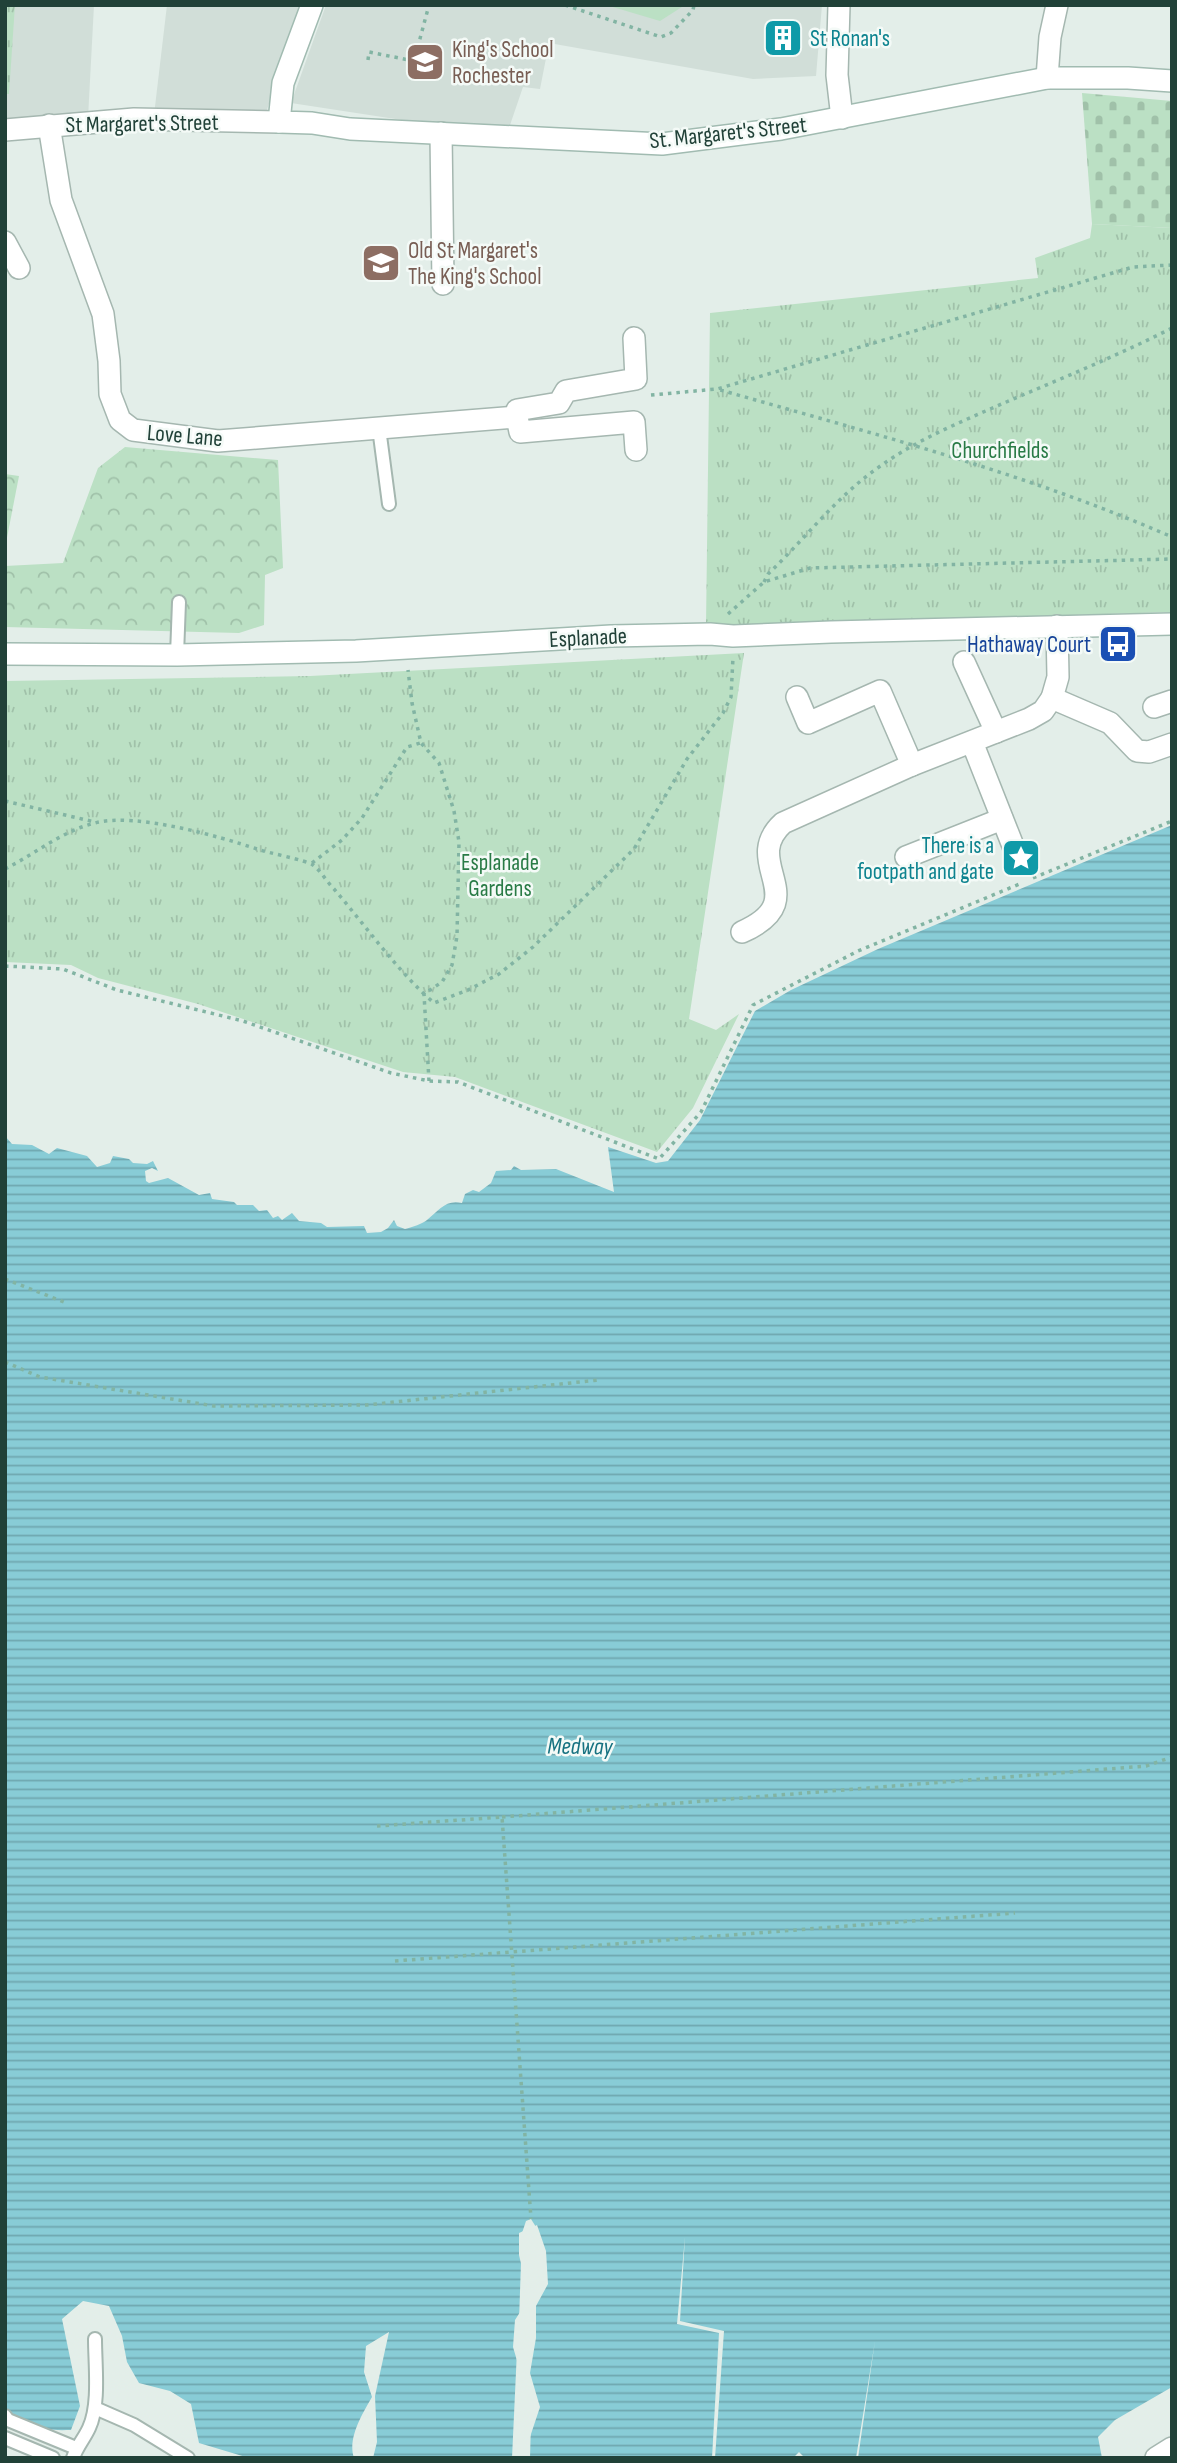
<svg xmlns="http://www.w3.org/2000/svg" width="1177" height="2463" viewBox="0 0 1177 2463" font-family="'Sofia Sans Condensed',sans-serif">
	<defs>
		<pattern id="forest-crowns" width="20" height="18" patternUnits="userSpaceOnUse" patternTransform="scale(1.75)"><rect width="20" height="18" fill="#bbe0c4"/><path d="M2 6a3 3 0 1 1 6 0M12 15a3 3 0 1 1 6 0" fill="none" stroke="#a0c1a9"/></pattern>
		<pattern id="cemetery-stones" width="16" height="16" patternUnits="userSpaceOnUse" patternTransform="scale(1.75)"><rect width="16" height="16" fill="#bbe0c4"/><path d="M2 7V4a2 2 0 0 1 4 0v3zM10 15v-3a2 2 0 0 1 4 0v3z" fill="#a0c1a9"/></pattern>
		<pattern id="park-tufts" width="24" height="20" patternUnits="userSpaceOnUse" patternTransform="scale(1.75)"><rect width="24" height="20" fill="#bbe0c4"/><path d="M3 7l-1-3M5 7V3M7 7l1-3M15 17l-1-3M17 17v-4M19 17l1-3" fill="none" stroke="#a0c1a9"/></pattern>
		<pattern id="water-rules" width="6" height="5" patternUnits="userSpaceOnUse" patternTransform="scale(1.75)"><rect width="6" height="5" fill="#88ccd6"/><path d="M0 2.5h6" fill="none" stroke="#6fa7af"/></pattern>
	</defs>
	<rect width="100%" height="100%" fill="#e3eee9"/>
	<g fill="#d1ded8">
		<polygon points="5,5 94,5 88,118 5,119"/>
		<polygon points="167,5 300,5 265,116 154,115"/>
		<polygon points="326,5 822,5 816,76 753,79 549,43 540,89 523,87 509,128 402,120 291,103"/>
	</g>
	<polygon fill="#bbe0c4" points="606,5 685,5 660,21"/>
	<g fill="url(#forest-crowns)">
		<polygon points="125,447 278,460 283,568 265,575 264,625 239,633 5,627 5,566 63,563 98,468"/>
		<polygon points="5,474 19,476 5,548"/>
	</g>
	<polygon fill="url(#cemetery-stones)" points="1082,93 1172,101 1172,228 1092,224"/>
	<g fill="url(#park-tufts)">
		<polygon points="5,5 15,5 9,94 5,94"/>
		<polygon points="1092,224 1172,228 1172,612 706,626 710,313 1038,278 1035,258 1090,238"/>
		<polygon points="744,653 689,1019 716,1030 739,1014 693,1108 657,1152 455,1077 403,1072 198,1004 98,978 71,965 5,962 5,681 310,676"/>
	</g>
	<path fill="url(#water-rules)" d="M1172,825V2387L1115,2420L1098,2437L1102,2458H858L875,2341L856,2458H805L799,2452L793,2458H715L724,2331L680,2321L685,2237L677,2324L719,2333L712,2458H523L540,2407L530,2373L536,2338V2306L548,2284L546,2251L537,2225L519,2233V2255L529,2298L515,2320L513,2347L523,2381L517,2410L520,2458H373L377,2442L375,2396L389,2332L366,2346L364,2372L372,2397C363,2413 347,2438 354,2458H249L199,2443L191,2404L170,2391L139,2383L127,2362L122,2336L109,2306L83,2301L62,2319L80,2406L71,2430C42,2431 27,2428 5,2408V1136L12,1144L32,1145L49,1154L57,1148L87,1156L97,1167L110,1163L113,1156L129,1159L133,1163L147,1164L153,1161L158,1171L152,1168L145,1171L146,1181L149,1183L168,1178L199,1195L210,1193L212,1199L234,1202L237,1205H253L259,1211L267,1210L273,1218L278,1216L282,1220L292,1213L299,1221L321,1223L327,1227L364,1226L367,1233L381,1232L388,1228L394,1220L397,1226L405,1229C413,1227 422,1224 427,1220C439,1210 446,1199 462,1203L465,1194L473,1190L479,1192L491,1183L496,1171L511,1170L514,1166L521,1170L556,1169L614,1192L608,1147L656,1163L668,1161L700,1120L755,1011L791,990L878,949Z"/>
	<g fill="#e3eee9">
		<polygon points="531,2219 536,2227 536,2230 523,2235 523,2255 533,2298 519,2321 522,2233 526,2221"/>
		<polygon points="517,2350 526,2381 520,2411 523,2444 531,2422 530,2458 512,2458"/>
	</g>
	<g fill="none" stroke-linecap="round" stroke-linejoin="round">
		<g stroke="#a5b7b0" stroke-width="16">
			<g id="lane">
				<polyline points="379,428 389,504"/>
				<polyline points="177,655 179,602"/>
				<polyline points="95,2408 134,2425 188,2458"/>
				<polyline points="5,2416 8,2420 76,2448"/>
				<polyline points="5,2438 53,2458"/>
				<path d="M73,2458C77,2446 84,2439 89,2428C100,2405 95,2365 95,2339"/>
			</g>
		</g>
		<g stroke="#a5b7b0" stroke-width="24">
			<g id="street">
				<polyline points="839,5 837,75 842,118"/>
				<polyline points="1047,78 1050,37 1057,5"/>
				<polyline points="49,125 61,200 103,314 109,361 110,394 120,420 133,430 218,441 517,417 520,432 634,422 636,450"/>
				<polyline points="5,130 134,119 279,122"/>
				<polyline points="441,133 443,284"/>
				<polyline points="5,242 19,268"/>
				<polyline points="517,417 517,410 559,403 566,391 636,379 634,338"/>
				<polyline points="1057,626 1058,677 1052,698 1110,723 1137,751 1149,752 1172,744"/>
				<polyline points="964,662 996,732"/>
				<polyline points="797,697 808,723 880,691 912,765"/>
				<polyline points="1154,707 1172,701"/>
				<polyline points="972,742 1019,861"/>
				<polyline points="906,857 1002,819"/>
				<path d="M742,932C816,899 739,863 783,823L912,765L1029,719L1043,711L1052,698"/>
				<polyline points="1156,2458 1172,2448"/>
			</g>
		</g>
		<g stroke="#a1bbb1" stroke-width="24">
			<g id="secondary">
				<polyline points="312,5 283,83 279,122 312,123 350,129 662,144 781,129 1047,78 1128,78 1172,81"/>
				<polyline points="5,654 177,655 356,651 611,636 710,634 733,636 831,632 1172,624"/>
			</g>
		</g>
		<g stroke="#82b4a3" stroke-width="3.5" stroke-dasharray="3.5 5" stroke-linecap="butt">
			<polyline points="565,5 661,37 671,33 693,10 694,5"/>
			<polyline points="368,60 369,52 414,61 429,5"/>
			<path d="M1172,265L1133,267L717,389C870,433 1026,473 1172,537"/>
			<polyline points="651,395 717,389"/>
			<path d="M764,582L768,574C805,539 837,496 879,467C915,441 956,424 997,406C1055,381 1115,357 1172,328"/>
			<polyline points="728,614 764,582 810,568 1172,559"/>
			<polyline points="5,801 95,822"/>
			<polyline points="312,863 342,840 362,818 407,747 420,743"/>
			<path d="M5,869C35,854 62,831 95,823C134,812 218,836 257,849C268,853 306,860 313,865C321,871 327,882 334,889C364,924 391,962 424,994L442,982L452,965L457,936L459,842L454,811L439,763L421,743L412,703L408,670"/>
			<polyline points="1033,878 1172,821"/>
			<polyline points="5,966 63,969 117,990 243,1021 391,1073 429,1081 458,1082 659,1159 701,1112 753,1005 858,951 1022,883"/>
			<polyline points="429,1081 424,994 434,1003 468,990 499,974 533,947 634,849 687,759 723,713 731,697 733,657"/>
			<polyline points="5,1279 64,1302"/>
			<polyline points="5,1362 40,1377 214,1406 367,1405 598,1380"/>
			<polyline points="502,1817 1146,1766 1172,1757"/>
			<polyline points="377,1826 502,1817 531,2219"/>
			<polyline points="395,1961 1015,1913"/>
		</g>
		<use href="#lane" stroke="#fff" stroke-width="12"/>
		<use href="#street" stroke="#fff" stroke-width="21"/>
		<use href="#secondary" stroke="#fff" stroke-width="21"/>
	</g>
	<defs>
		<g id="building-square" transform="scale(2.0125)"><rect x="-9" y="-9" width="18" height="18" rx="4" fill="#0f9aa8" stroke="#f4faf7"/><path d="M-4-6H4V6H1V3H-1V6H-4ZM-2.5-4.3h1.7v1.8h-1.7ZM.8-4.3h1.7v1.8H.8ZM-2.5-1h1.7V.8h-1.7ZM.8-1h1.7V.8H.8Z" fill="#fff"/></g>
		<g id="school-square" transform="scale(2.0125)"><rect x="-9" y="-9" width="18" height="18" rx="4" fill="#8d6e63" stroke="#f4faf7"/><path d="M0-5L7-2L0 1L-7-2ZM-4 1L0 2.5L4 1V4Q0 6-4 4Z" fill="#fff"/></g>
		<g id="bus-square" transform="scale(2.0125)"><rect x="-9" y="-9" width="18" height="18" rx="4" fill="#1a4fb4" stroke="#f4faf7"/><path d="M-5-6H5V4H4V6H2V4H-2V6H-4V4H-5ZM-3.5-4V0h7V-4ZM-3.5 1.2v1.5H-2V1.2ZM2 1.2v1.5H3.5V1.2Z" fill="#fff"/></g>
		<g id="sight-square" transform="scale(2.0125)"><rect x="-9" y="-9" width="18" height="18" rx="4" fill="#0f9aa8" stroke="#f4faf7"/><path d="M0-6L1.8-2.2L6-1.7L2.9 1.2L3.7 5.4L0 3.3L-3.7 5.4L-2.9 1.2L-6-1.7L-1.8-2.2Z" fill="#fff"/></g>
	</defs>
	<g fill-rule="evenodd">
		<use href="#building-square" x="783" y="38"/>
		<use href="#school-square" x="425" y="62"/>
		<use href="#school-square" x="381" y="263"/>
		<use href="#bus-square" x="1118" y="644"/>
		<use href="#sight-square" x="1021" y="858"/>
	</g>
	<g text-anchor="middle" stroke-width="5" stroke-linejoin="round" paint-order="stroke">
		<g font-size="23" fill="#0d838f" stroke="#f4faf7" text-anchor="start">
			<text x="810" y="46">St Ronan's</text>
			<text x="994" y="853" text-anchor="end">There is a<tspan x="994" dy="26">footpath and gate</tspan></text>
		</g>
		<g font-size="23" fill="#785e54" stroke="#f4faf7" text-anchor="start">
			<text x="452" y="57">King's School<tspan x="452" dy="26">Rochester</tspan></text>
			<text x="408" y="258">Old St Margaret's<tspan x="408" dy="26">The King's School</tspan></text>
		</g>
		<g font-size="23" fill="#214138" stroke="#f4faf7">
			<text transform="translate(142 123) rotate(-1)" y="8">St Margaret's Street</text>
			<text transform="translate(728 132) rotate(-6)" y="8">St. Margaret's Street</text>
			<text transform="translate(185 435) rotate(5)" y="8">Love Lane</text>
			<text transform="translate(588 637) rotate(-3)" y="8">Esplanade</text>
		</g>
		<g font-size="23" fill="#297b46" stroke="#f4faf7">
			<text x="1000" y="458">Churchfields</text>
			<text x="500" y="870">Esplanade<tspan x="500" dy="26">Gardens</tspan></text>
		</g>
		<g font-size="23" fill="#164399" stroke="#f4faf7" text-anchor="end">
			<text x="1091" y="652">Hathaway Court</text>
		</g>
		<g font-size="24" font-style="italic" fill="#177281" stroke="#f4faf7">
			<text transform="translate(580 1746) rotate(1)" y="8">Medway</text>
		</g>
	</g>
	<rect width="1177" height="2463" fill="none" stroke="#214138" stroke-width="14"/>
</svg>
